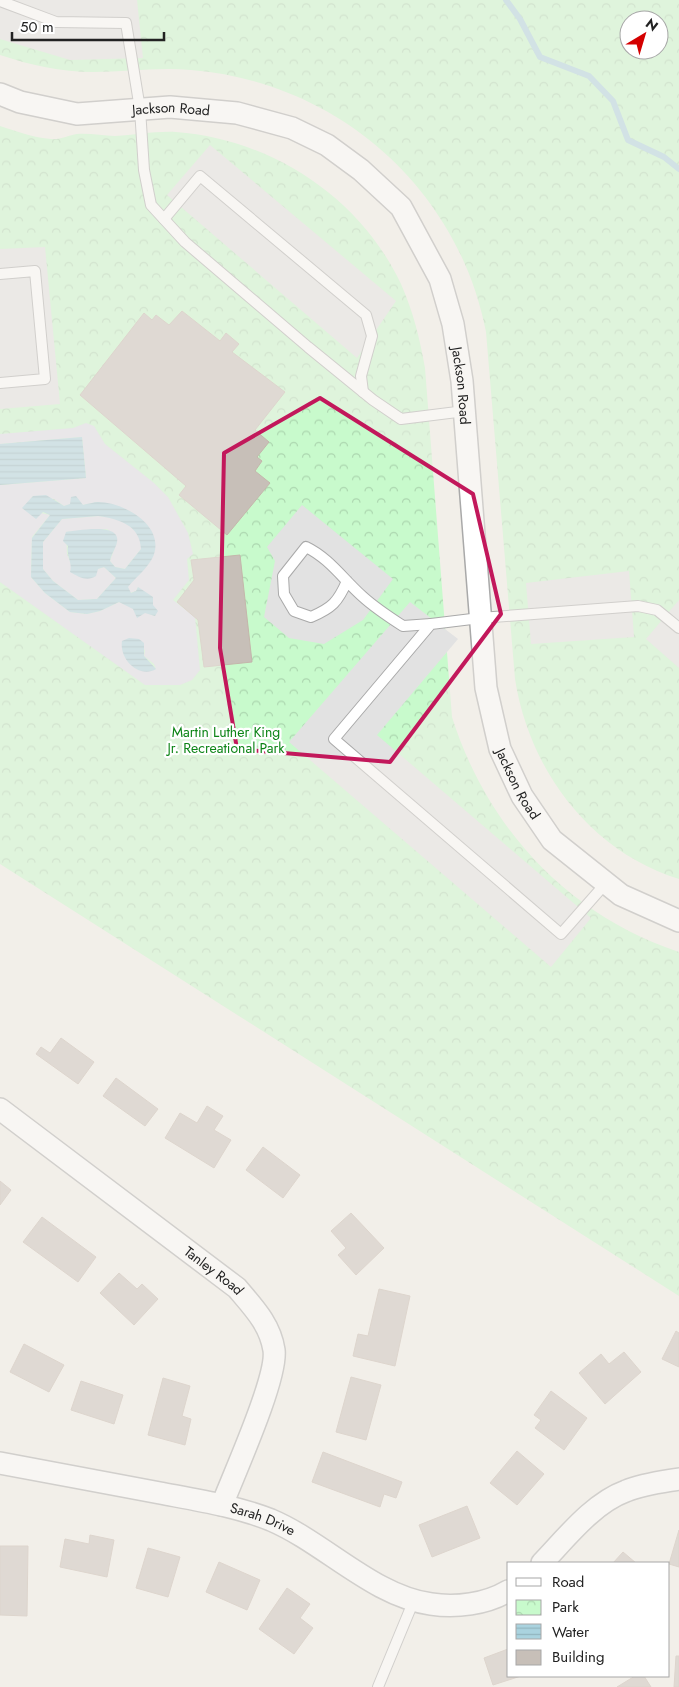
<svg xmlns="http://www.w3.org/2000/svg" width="679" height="1687" viewBox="0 0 679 1687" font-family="Jost,sans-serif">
	<defs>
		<pattern id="park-crowns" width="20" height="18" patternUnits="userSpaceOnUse" patternTransform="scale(1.25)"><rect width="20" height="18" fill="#c8facc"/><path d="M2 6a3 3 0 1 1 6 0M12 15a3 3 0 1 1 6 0" fill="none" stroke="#acd6af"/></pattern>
		<pattern id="water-rules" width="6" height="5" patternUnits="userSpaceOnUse" patternTransform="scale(1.25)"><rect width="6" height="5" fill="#aad3df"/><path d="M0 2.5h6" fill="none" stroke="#92b5bf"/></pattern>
	</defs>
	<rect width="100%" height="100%" fill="#f2efe9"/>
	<g fill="url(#park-crowns)" fill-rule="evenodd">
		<path d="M0,0H679V879C589,851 529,769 515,679L486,332C458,188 338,82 191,70C158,67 126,72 93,72C61,72 30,65 0,55ZM629,20H659V50H629Z"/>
		<path d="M0,126C16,131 34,138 51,139C60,140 69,135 77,134C90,133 103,136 115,136C135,135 155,131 176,132C271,139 360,197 401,284C413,311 420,339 425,368L452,717C487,828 568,915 679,952V1296L0,864Z"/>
	</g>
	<g fill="#e2e2e2">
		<polygon points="0,0 137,0 143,58 70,60 0,39"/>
		<polygon points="210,145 396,301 357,358 167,195"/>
		<polygon points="45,247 60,404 0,409 0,249"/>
		<polygon points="302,505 393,579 363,620 324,644 289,638 264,617 275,561 267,547"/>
		<polygon points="629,571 634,637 531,644 526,583"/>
		<polygon points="679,600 679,668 646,639"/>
		<polygon points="410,602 458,639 377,735 591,918 551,967 289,742"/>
	</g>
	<g fill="#dddde8" fill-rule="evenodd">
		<path d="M86,423L94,426L105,444L154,483L168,497L188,533L193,554L187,559L189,580L173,600L195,617L200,670L192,680L180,685H145L0,582V485L86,478L82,437L0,444V434L73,428ZM33,496L54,499L64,506L79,502L83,505L98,502L131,512L155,549L127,587L130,593L136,591L138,587L155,616L119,602L100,611L87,614L70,612L45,593L31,577L32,537L50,515L23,509ZM122,641L145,650L144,656L154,664L156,669Z"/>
		<polygon points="98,516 115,518 130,525 141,538 141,549 125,569 115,567 110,561 117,541 115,535 107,529 66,532 67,554 72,566 98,569 104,567 116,578 97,599 78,600 53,581 43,569 43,542 62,519"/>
	</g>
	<g fill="url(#water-rules)" fill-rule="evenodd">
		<polygon points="82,437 86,478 0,485 0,444"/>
		<path d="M46,495L64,506L70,504L71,497L76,496L83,505C88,504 94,502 98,502C121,502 160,522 155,550C153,564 137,576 128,587L131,593L136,591L138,587L153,597V605L158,611L155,616L145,613L137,618L133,609L119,602L100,611L87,614L70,612L45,593L31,577L32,538L50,515L43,512L36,519L22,508L33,496ZM98,516C119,519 140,525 141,549L125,569L115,567L110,561C111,554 116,548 117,542C121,522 76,531 66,532L63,541L68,546C66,556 73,563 70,572C79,577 87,582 96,576L98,569L104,567L116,578L97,599L78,600L53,581L43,569V542L62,519Z"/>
		<path d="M129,638L139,639L144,643V656L156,669C140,679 119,660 122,641Z"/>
	</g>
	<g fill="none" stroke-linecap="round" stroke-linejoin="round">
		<polyline stroke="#aad3df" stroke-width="6" points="506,0 520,19 540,57 589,76 613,101 628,140 664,157 679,169"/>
	</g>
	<g fill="#c7bfb8" stroke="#c4b6ab">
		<polygon points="182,311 220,341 226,333 239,344 232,352 285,392 255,430 269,442 257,457 262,461 255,471 270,483 227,535 179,495 186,486 80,395 144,313 152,320 156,315 169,325"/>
		<polygon points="240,555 252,662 204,667 198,620 177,602 194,580 191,560"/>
		<polygon points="61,1038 94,1062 78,1084 36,1054 41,1047 50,1053"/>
		<polygon points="116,1078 158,1109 145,1126 103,1096"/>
		<polygon points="207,1106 223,1116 214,1130 231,1140 214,1168 165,1138 180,1113 197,1123"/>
		<polygon points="263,1147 300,1175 283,1198 246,1170"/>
		<polygon points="0,1181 11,1190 0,1205"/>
		<polygon points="351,1213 384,1248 356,1275 338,1255 346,1248 331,1231"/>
		<polygon points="42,1217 96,1257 78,1282 23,1242"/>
		<polygon points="119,1273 137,1289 142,1284 158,1299 134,1325 100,1293"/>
		<polygon points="379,1289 410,1296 395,1366 353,1356 358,1334 368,1336"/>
		<polygon points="676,1331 679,1333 679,1367 662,1359"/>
		<polygon points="24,1344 64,1365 49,1392 10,1372"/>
		<polygon points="624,1352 641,1372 605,1404 579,1373 601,1354 609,1364"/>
		<polygon points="351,1377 381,1385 366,1440 336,1432"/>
		<polygon points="163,1378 190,1386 182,1416 191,1419 185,1445 148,1435"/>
		<polygon points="81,1381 123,1395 114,1424 71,1410"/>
		<polygon points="551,1391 587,1418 564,1450 535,1428 541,1420 534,1415"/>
		<polygon points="517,1451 544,1474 517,1505 490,1483"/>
		<polygon points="323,1452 402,1482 396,1498 384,1494 380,1507 312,1482"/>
		<polygon points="467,1506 480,1538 432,1557 419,1525"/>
		<polygon points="679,1530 679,1567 669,1564"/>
		<polygon points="90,1535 114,1540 107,1577 60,1567 65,1539 89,1544"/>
		<polygon points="0,1546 28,1546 27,1616 0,1615"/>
		<polygon points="148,1548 180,1557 168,1597 136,1588"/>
		<polygon points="623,1552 636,1563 613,1563"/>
		<polygon points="219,1562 260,1580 247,1610 206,1592"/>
		<polygon points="287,1588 310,1604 300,1618 313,1628 294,1654 259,1629"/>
		<polygon points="508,1649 508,1676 521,1676 493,1685 484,1658"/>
		<polygon points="676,1656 679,1656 679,1687 674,1687"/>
		<polygon points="635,1676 644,1676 651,1687 617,1687"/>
	</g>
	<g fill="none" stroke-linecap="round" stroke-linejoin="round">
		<g stroke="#a9a9a9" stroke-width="12">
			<g id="service">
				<polyline points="0,1 56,22 126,23 140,109 144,170 151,205 185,242 308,347 373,400 401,419 465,411"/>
				<polyline points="164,219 200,176 366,315 372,336 361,376 363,392"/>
				<polyline points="0,274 35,271 45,379 0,383"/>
				<path d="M347,581C338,602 332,608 311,617L294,611L284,594L283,576L306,547C329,558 343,579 362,596C374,607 389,617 403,626L431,624"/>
				<polyline points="606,883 561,934 334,739 431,624 480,618 638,606 657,610 679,628"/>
				<polyline points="378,1687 414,1600"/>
			</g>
		</g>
		<g stroke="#a9a9a9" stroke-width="24">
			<g id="minor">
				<path id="s1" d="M0,94L20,102L77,114L170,107L237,113L292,128L327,145L361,170L401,207L440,279L453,324L462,381L486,688L500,749L522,796L552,840L621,895L679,921"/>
				<path id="s2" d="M0,1109L237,1288C253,1307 270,1324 274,1350C278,1377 234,1474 222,1505"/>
				<path id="s3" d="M0,1463C53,1473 107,1483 160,1493C197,1500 236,1506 271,1520C325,1543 373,1596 431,1604C456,1608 486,1604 508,1591"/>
				<path d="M542,1563C566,1538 593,1503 626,1491C643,1484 661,1482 679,1479"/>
			</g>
		</g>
		<use href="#service" stroke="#fff" stroke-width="10"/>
		<use href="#minor" stroke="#fff" stroke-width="21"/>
	</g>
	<path d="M0 0H679V1687H0ZM320,398L473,494L501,614L390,762L237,749L220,648L224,453Z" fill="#f2efe9" fill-opacity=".55" fill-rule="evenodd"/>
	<path fill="none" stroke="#c2185b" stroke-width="4" stroke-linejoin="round" d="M320,398L473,494L501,614L390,762L237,749L220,648L224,453Z"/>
	<g text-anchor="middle" stroke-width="4.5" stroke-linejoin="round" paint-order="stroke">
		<g font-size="14" fill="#222" stroke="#fff">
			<text dy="5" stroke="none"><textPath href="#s1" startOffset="174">Jackson Road</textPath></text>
			<text dy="5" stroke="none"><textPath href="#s1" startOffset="624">Jackson Road</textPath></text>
			<text dy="5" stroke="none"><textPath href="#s1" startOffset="1029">Jackson Road</textPath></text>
			<text dy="5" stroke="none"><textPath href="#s2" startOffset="268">Tanley Road</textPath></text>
			<text dy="5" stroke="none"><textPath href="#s3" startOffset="269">Sarah Drive</textPath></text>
		</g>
		<g font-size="14" fill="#0c8416" stroke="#fff">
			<text x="226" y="737">Martin Luther King<tspan x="226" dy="16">Jr. Recreational Park</tspan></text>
		</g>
	</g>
	<rect x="507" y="1562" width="162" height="115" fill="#ffffff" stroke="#a7a7a7"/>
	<rect x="516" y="1578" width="25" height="8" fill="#ffffff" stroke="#a7a7a7"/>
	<text x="552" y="1587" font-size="15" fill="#222222">Road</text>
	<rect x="516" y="1600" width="25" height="15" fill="url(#park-crowns)" stroke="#a7a7a7"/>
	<text x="552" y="1612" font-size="15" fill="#222222">Park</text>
	<rect x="516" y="1624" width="25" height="15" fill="url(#water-rules)" stroke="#a7a7a7"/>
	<text x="552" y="1637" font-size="15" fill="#222222">Water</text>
	<rect x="516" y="1650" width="25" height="15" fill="#c7bfb8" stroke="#a7a7a7"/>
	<text x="552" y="1662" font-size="15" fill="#222222">Building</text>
	<g transform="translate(644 35) rotate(38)"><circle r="24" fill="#ffffff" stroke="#a7a7a7"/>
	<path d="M0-4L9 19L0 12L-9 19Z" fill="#d40000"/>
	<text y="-8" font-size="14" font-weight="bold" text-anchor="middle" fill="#222222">N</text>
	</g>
	<path d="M12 32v8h152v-8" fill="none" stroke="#222222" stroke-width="2.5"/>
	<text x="20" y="32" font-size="15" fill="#222222" stroke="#ffffff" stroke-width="4" paint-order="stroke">50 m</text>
</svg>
